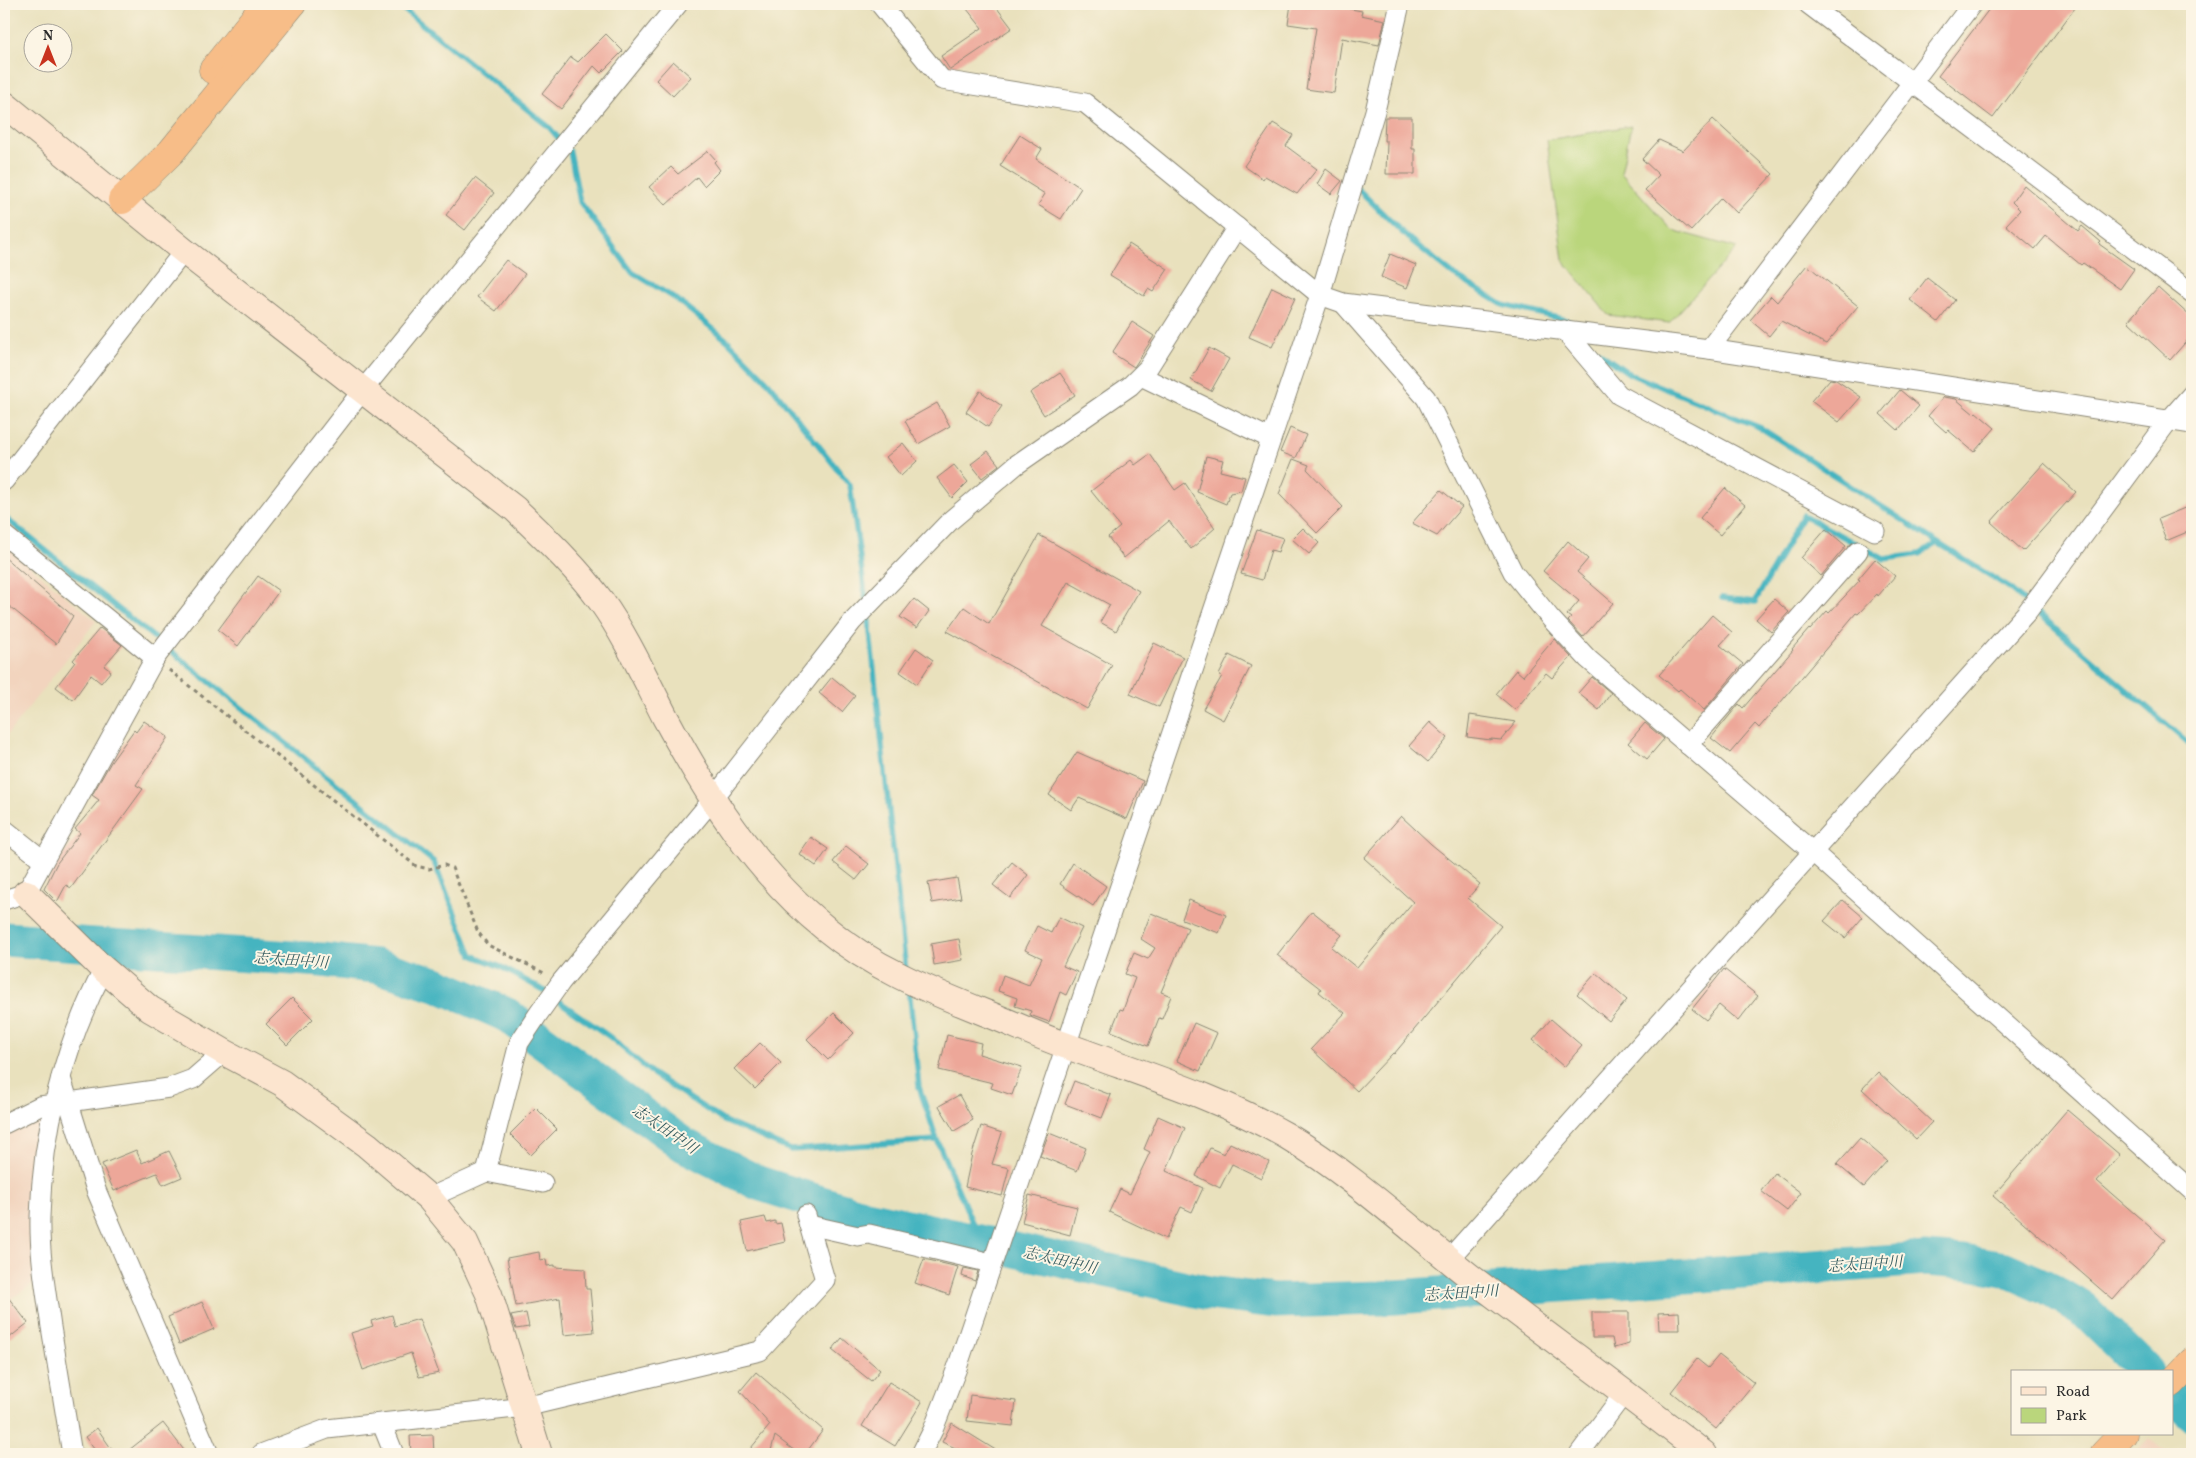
<svg xmlns="http://www.w3.org/2000/svg" width="2196" height="1458" viewBox="0 0 2196 1458" font-family="Vollkorn,'Noto Serif JP',serif">
	<rect width="100%" height="100%" fill="#fcf5e5"/>
	<filter id="ink" filterUnits="userSpaceOnUse"><feTurbulence type="fractalNoise" baseFrequency=".02" numOctaves="2"/><feDisplacementMap in="SourceGraphic" scale="10" xChannelSelector="R" yChannelSelector="G"/><feConvolveMatrix kernelMatrix="1 2 1 2 8 2 1 2 1" color-interpolation-filters="sRGB"/></filter>
	<filter id="wash" filterUnits="userSpaceOnUse"><feTurbulence type="fractalNoise" baseFrequency=".0096" numOctaves="4" result="noise"/><feDisplacementMap in="SourceGraphic" scale="20" xChannelSelector="R" yChannelSelector="G"/><feGaussianBlur stdDeviation="1.12" result="paint"/><feColorMatrix in="noise" values="0 0 0 0 0 0 0 0 0 0 0 0 0 0 0 0 0 1.4 0 .05"/><feComposite in="paint" operator="in"/></filter>
	<g filter="url(#wash)">
		<rect width="100%" height="100%" fill="#e9e1bd"/>
		<g fill="#f2d4be">
			<polygon points="4,545 96,621 4,739"/>
			<polygon points="42,1115 33,1180 35,1283 4,1303 4,1134"/>
			<polygon points="2149,1438 2167,1454 2134,1454"/>
		</g>
		<polygon fill="#bad67c" stroke="#728054" points="1631,126 1621,173 1672,230 1737,248 1669,323 1608,315 1563,260 1547,140"/>
		<g fill="none" stroke-linecap="round" stroke-linejoin="round">
			<g stroke="#45b4c0" stroke-width="5.5">
				<polyline points="397,4 549,127 570,152 580,202 632,272 676,299 728,341 769,383 850,485 866,601"/>
				<polyline points="1358,189 1407,237 1454,275 1503,305 1566,320 1576,326"/>
				<polyline points="1584,337 1591,347 1630,374 1761,428 1938,543"/>
				<polyline points="4,517 434,862 472,955 501,967 543,990 610,1037 653,1074 724,1121 791,1150 937,1140"/>
				<polyline points="1722,598 1755,602 1803,515 1884,559 1920,554 1938,543 2008,587 2192,746"/>
				<polyline points="868,613 906,971"/>
				<polyline points="909,988 919,1087 937,1140 981,1243"/>
			</g>
			<g stroke="#45b4c0" stroke-width="35">
				<polyline points="4,939 322,960 376,966 436,984 507,1015 684,1145 758,1183 862,1216 1209,1293 1275,1301 1382,1298 1926,1259 1963,1262 2005,1269 2050,1289 2083,1309 2147,1372"/>
				<polyline points="2172,1395 2192,1414"/>
			</g>
		</g>
		<g id="blocks">
			<g fill="#eda799">
				<polygon points="963,4 994,4 1012,28 950,70 941,56 982,28"/>
				<polygon points="1291,4 1324,4 1362,11 1361,15 1385,20 1379,45 1342,38 1334,93 1306,89 1316,28 1288,24"/>
				<polygon points="1993,4 2078,4 1993,118 1938,76"/>
				<polygon points="606,34 623,51 601,73 594,66 561,109 542,94 571,57 578,62"/>
				<polygon points="673,61 691,77 673,96 656,80"/>
				<polygon points="1385,117 1412,117 1412,149 1415,149 1415,174 1386,174 1387,141 1384,141"/>
				<polygon points="1713,119 1773,174 1737,213 1721,198 1691,231 1645,190 1659,175 1642,159 1659,140 1683,151"/>
				<polygon points="1273,123 1293,135 1286,146 1317,169 1297,194 1265,176 1263,179 1244,166"/>
				<polygon points="1020,135 1042,149 1036,159 1081,188 1061,219 1038,205 1045,194 1000,166"/>
				<polygon points="708,151 716,160 714,162 720,170 704,186 697,177 666,205 649,187 671,167 678,174"/>
				<polygon points="1326,169 1342,181 1331,194 1317,184"/>
				<polygon points="475,178 494,193 465,230 446,215"/>
				<polygon points="2024,185 2078,231 2082,226 2101,242 2099,244 2134,269 2120,289 2083,263 2081,265 2046,236 2035,249 2006,225 2020,210 2012,202"/>
				<polygon points="1129,244 1168,269 1153,292 1148,289 1144,296 1110,275"/>
				<polygon points="1390,254 1416,265 1407,288 1381,277"/>
				<polygon points="506,260 525,274 496,311 477,297"/>
				<polygon points="1807,265 1858,306 1826,344 1781,321 1769,336 1750,320 1771,296 1777,302"/>
				<polygon points="1927,278 1955,300 1938,322 1910,300"/>
				<polygon points="1272,287 1295,298 1272,347 1249,337"/>
				<polygon points="2158,287 2192,318 2192,335 2170,360 2128,321"/>
				<polygon points="1132,322 1154,336 1134,367 1112,353"/>
				<polygon points="1209,348 1229,359 1211,391 1191,380"/>
				<polygon points="1060,373 1075,395 1044,415 1030,393"/>
				<polygon points="1830,379 1836,380 1861,397 1839,422 1811,401"/>
				<polygon points="1900,390 1919,406 1898,430 1880,414"/>
				<polygon points="980,391 1002,406 988,427 966,412"/>
				<polygon points="1944,397 1956,399 1974,414 1976,412 1995,428 1974,452 1948,430 1946,432 1928,416"/>
				<polygon points="937,403 950,426 918,444 905,421"/>
				<polygon points="1290,428 1306,435 1296,458 1280,452"/>
				<polygon points="903,443 917,461 901,476 886,457"/>
				<polygon points="988,451 999,465 982,478 971,464"/>
				<polygon points="1150,454 1175,490 1185,483 1215,528 1191,549 1169,521 1124,558 1108,537 1120,527 1091,491 1131,460 1135,465"/>
				<polygon points="1206,456 1223,460 1220,471 1245,477 1241,491 1230,493 1226,504 1197,492"/>
				<polygon points="1293,459 1309,465 1307,469 1343,507 1317,533 1279,494"/>
				<polygon points="2044,463 2076,492 2023,551 1991,522"/>
				<polygon points="954,465 968,482 952,498 937,478"/>
				<polygon points="1725,488 1745,505 1720,535 1700,518"/>
				<polygon points="1441,490 1462,507 1437,536 1412,523"/>
				<polygon points="2192,505 2192,530 2166,541 2158,519"/>
				<polygon points="1303,528 1319,543 1309,554 1292,539"/>
				<polygon points="1826,529 1846,546 1821,576 1801,558"/>
				<polygon points="1257,530 1283,538 1278,552 1271,550 1262,580 1241,574"/>
				<polygon points="1039,535 1139,591 1116,631 1100,622 1110,605 1068,582 1042,626 1112,665 1087,709 947,631 964,607 989,624"/>
				<polygon points="1568,541 1588,559 1577,572 1613,603 1583,637 1568,621 1571,618 1567,615 1579,601 1543,571"/>
				<polygon points="4,557 73,616 56,644 4,602"/>
				<polygon points="1875,559 1895,576 1878,596 1877,594 1858,614 1856,613 1759,728 1755,724 1730,753 1711,738 1739,704 1743,708 1793,650 1792,649 1809,629 1810,630 1827,611 1829,613 1860,580 1858,579"/>
				<polygon points="258,576 279,591 238,646 218,630"/>
				<polygon points="914,599 929,611 917,628 900,617"/>
				<polygon points="1774,599 1789,612 1771,632 1756,619"/>
				<polygon points="1712,615 1732,632 1720,645 1743,664 1704,710 1680,689 1678,691 1659,675"/>
				<polygon points="100,628 122,645 104,666 111,671 101,683 91,675 73,700 56,687 75,662 73,660"/>
				<polygon points="1554,639 1571,657 1552,678 1546,673 1515,710 1496,694 1516,670 1523,676"/>
				<polygon points="1154,643 1183,657 1159,707 1130,694"/>
				<polygon points="916,648 933,660 917,684 900,672"/>
				<polygon points="1229,655 1251,666 1223,720 1203,709 1222,676 1219,675"/>
				<polygon points="832,677 855,696 842,712 819,693"/>
				<polygon points="1592,677 1611,693 1599,710 1578,693"/>
				<polygon points="1470,715 1516,722 1501,740 1491,739 1491,740 1467,737"/>
				<polygon points="144,721 168,737 136,785 143,789 71,888 66,885 57,902 44,889 57,863 80,833 75,829 99,800 92,795 111,762 134,730 136,732"/>
				<polygon points="1430,722 1448,738 1428,762 1409,746"/>
				<polygon points="1645,723 1664,739 1647,759 1628,743"/>
				<polygon points="1077,752 1143,781 1127,819 1079,798 1071,810 1049,795"/>
				<polygon points="1401,816 1431,844 1480,884 1468,898 1501,926 1394,1054 1393,1053 1357,1091 1311,1049 1345,1013 1319,992 1321,989 1277,955 1312,911 1342,935 1331,947 1357,968 1413,902 1364,858"/>
				<polygon points="811,837 828,849 816,866 799,854"/>
				<polygon points="846,846 869,864 856,880 833,862"/>
				<polygon points="1012,862 1028,875 1010,898 993,885"/>
				<polygon points="1073,863 1106,886 1093,906 1060,884"/>
				<polygon points="957,878 961,898 932,903 928,883"/>
				<polygon points="1189,900 1226,915 1219,933 1182,919"/>
				<polygon points="1843,900 1863,917 1845,938 1824,921"/>
				<polygon points="1151,913 1188,928 1161,992 1171,996 1162,1019 1159,1018 1148,1046 1111,1031 1120,1009 1123,1010 1135,978 1125,974 1134,953 1148,959 1155,948 1141,939"/>
				<polygon points="1059,917 1082,928 1063,966 1077,972 1066,995 1060,992 1049,1022 1030,1015 1031,1011 1015,1006 1017,998 998,991 1003,975 1029,985 1042,958 1025,950 1037,926 1051,933"/>
				<polygon points="959,939 963,960 934,965 931,944"/>
				<polygon points="1724,969 1758,996 1738,1021 1719,1005 1706,1020 1692,1009"/>
				<polygon points="1596,973 1627,1000 1609,1021 1577,994"/>
				<polygon points="292,998 313,1019 287,1045 266,1024"/>
				<polygon points="834,1013 854,1033 828,1060 807,1039"/>
				<polygon points="1551,1019 1582,1046 1564,1067 1533,1040"/>
				<polygon points="1194,1023 1217,1033 1200,1071 1177,1061"/>
				<polygon points="947,1035 981,1043 979,1054 1022,1067 1012,1095 991,1088 993,1083 939,1070"/>
				<polygon points="760,1043 781,1063 755,1089 734,1069"/>
				<polygon points="1878,1072 1932,1122 1916,1139 1862,1089"/>
				<polygon points="1074,1081 1111,1095 1102,1118 1065,1104"/>
				<polygon points="959,1095 973,1120 954,1131 939,1106"/>
				<polygon points="536,1108 557,1129 531,1155 510,1134"/>
				<polygon points="2067,1110 2120,1155 2097,1181 2165,1240 2113,1300 1993,1196"/>
				<polygon points="1158,1116 1185,1128 1166,1171 1203,1188 1192,1212 1181,1207 1166,1239 1109,1212 1120,1189 1130,1194 1150,1152 1144,1149"/>
				<polygon points="981,1126 1002,1133 992,1164 1009,1168 1002,1196 965,1187 972,1154"/>
				<polygon points="1049,1133 1086,1148 1077,1171 1040,1156"/>
				<polygon points="1860,1138 1887,1161 1864,1187 1837,1164"/>
				<polygon points="1230,1143 1269,1162 1261,1178 1232,1164 1220,1188 1196,1176 1210,1148 1224,1154"/>
				<polygon points="136,1150 142,1163 169,1151 182,1177 163,1185 157,1173 114,1191 102,1164"/>
				<polygon points="1775,1173 1801,1193 1787,1211 1761,1191"/>
				<polygon points="1029,1195 1077,1207 1070,1235 1022,1222"/>
				<polygon points="765,1217 767,1223 775,1221 775,1224 781,1223 785,1242 747,1251 741,1222"/>
				<polygon points="539,1252 540,1260 546,1259 547,1266 555,1265 555,1267 585,1269 586,1289 590,1289 594,1332 564,1335 560,1298 516,1306 507,1258"/>
				<polygon points="924,1259 958,1267 949,1295 915,1283"/>
				<polygon points="964,1268 978,1271 975,1281 962,1276"/>
				<polygon points="4,1292 28,1323 4,1342"/>
				<polygon points="202,1302 214,1329 179,1344 168,1317"/>
				<polygon points="1592,1312 1629,1312 1629,1344 1614,1348 1612,1338 1592,1338"/>
				<polygon points="1679,1312 1680,1330 1659,1330 1658,1313"/>
				<polygon points="526,1313 529,1327 516,1329 511,1316"/>
				<polygon points="392,1315 395,1326 419,1319 439,1373 419,1377 411,1353 363,1370 351,1333 373,1326 371,1321"/>
				<polygon points="842,1338 880,1370 871,1381 832,1350"/>
				<polygon points="1719,1355 1754,1383 1716,1429 1671,1392 1697,1359 1708,1368"/>
				<polygon points="756,1372 823,1430 805,1454 799,1454 775,1436 770,1454 746,1454 770,1425 740,1391"/>
				<polygon points="889,1382 922,1402 895,1446 862,1426"/>
				<polygon points="970,1395 1016,1401 1013,1426 967,1421"/>
				<polygon points="163,1423 187,1454 124,1454"/>
				<polygon points="952,1423 1002,1454 969,1454 942,1442"/>
				<polygon points="97,1428 115,1454 98,1454 85,1437"/>
				<polygon points="433,1435 434,1454 411,1454 410,1436"/>
			</g>
		</g>
	</g>
	<g filter="url(#ink)">
		<use href="#blocks" fill-opacity="0" stroke="#8a8674" stroke-width="1"/>
		<g fill="none" stroke-linecap="round" stroke-linejoin="round">
			<g stroke="#8a8674" stroke-width="21">
				<g id="street">
					<polyline points="880,4 942,80 1085,103 1320,295 1343,303 1709,349 2192,424"/>
					<polyline points="1808,4 2192,293"/>
					<polyline points="1343,303 1426,398 1513,572 1551,619 1588,659 1814,853 2192,1191"/>
					<polyline points="1564,330 1619,395 1875,531"/>
					<polyline points="1709,349 1972,4"/>
					<polyline points="1141,376 1271,439"/>
					<polyline points="4,481 184,251"/>
					<polyline points="4,535 155,658"/>
					<polyline points="1688,745 1858,551"/>
					<polyline points="4,829 43,860"/>
					<polyline points="4,900 26,893 155,658 362,391 678,4"/>
					<polyline points="61,1078 96,1190 209,1454"/>
					<polyline points="4,1124 40,1106 169,1088 193,1079 224,1052"/>
					<polyline points="486,1172 519,1043 539,1013 561,982 713,799 852,622 951,520 1016,465 1130,386 1148,368 1237,227"/>
					<polyline points="429,1198 486,1172 543,1183"/>
					<polyline points="809,1225 858,1236 869,1234 991,1263"/>
					<polyline points="1449,1259 2027,612 2169,420 2192,394"/>
					<polyline points="382,1424 394,1454"/>
					<path d="M72,1454C65,1412 58,1369 51,1327C46,1291 39,1254 40,1217C42,1132 64,1044 104,969"/>
					<polyline points="261,1454 327,1429 525,1407 760,1351 825,1280 806,1215"/>
					<polyline points="921,1454 933,1430 957,1368 1320,295 1375,111 1400,4"/>
					<polyline points="1579,1454 1625,1392"/>
				</g>
			</g>
			<g stroke="#8a8674" stroke-width="28">
				<g id="secondary">
					<path d="M4,104L184,251L515,509C545,538 576,567 601,601C626,636 645,678 665,717C707,795 756,872 825,928C872,967 926,989 983,1012C1012,1023 1040,1037 1070,1047C1142,1074 1219,1097 1287,1136C1354,1176 1412,1231 1473,1279C1550,1338 1628,1394 1704,1454"/>
					<polyline points="26,893 99,965 150,1009 224,1052 282,1083 367,1145 429,1198 465,1242 489,1294 539,1454"/>
				</g>
			</g>
			<g stroke="#8a8674" stroke-width="29">
				<g id="highway">
					<polyline points="213,70 266,4"/>
					<polyline points="122,200 171,152 292,4"/>
					<polyline points="2172,1383 2192,1362"/>
					<polyline points="2104,1454 2123,1434"/>
				</g>
			</g>
			<polyline stroke="#8a8674" stroke-width="3" stroke-dasharray="4 4" stroke-linecap="butt" points="169,670 416,866 429,869 444,865 452,868 478,932 488,945 546,974"/>
			<use href="#street" stroke="#fff" stroke-width="19"/>
			<use href="#secondary" stroke="#fce5cf" stroke-width="26"/>
			<use href="#highway" stroke="#f7bd88" stroke-width="28"/>
		</g>
	</g>
	<g text-anchor="middle" stroke-width="4" stroke-linejoin="round" paint-order="stroke">
		<g font-size="15" font-style="italic" fill="#345b5f" stroke="#fcf5e5">
			<text transform="translate(291 960) rotate(4)" y="5">志太田中川</text>
			<text transform="translate(665 1129) rotate(34)" y="5">志太田中川</text>
			<text transform="translate(1060 1260) rotate(13)" y="5">志太田中川</text>
			<text transform="translate(1865 1264) rotate(-4)" y="5">志太田中川</text>
			<text transform="translate(1461 1293) rotate(-4)" y="5">志太田中川</text>
		</g>
	</g>
	<rect width="2196" height="1458" fill="none" stroke="#fcf5e5" stroke-width="20"/>
	<rect x="2011" y="1370" width="162" height="65" fill="#fcf5e5" stroke="#a8a49b"/>
	<rect x="2021" y="1387" width="25" height="8" fill="#fce5cf" stroke="#a8a49b"/>
	<text x="2056" y="1396" font-size="15" fill="#2b2b2b">Road</text>
	<rect x="2021" y="1408" width="25" height="15" fill="#bad67c" stroke="#a8a49b"/>
	<text x="2056" y="1420" font-size="15" fill="#2b2b2b">Park</text>
	<g transform="translate(48 48)"><circle r="24" fill="#fcf5e5" stroke="#a8a49b"/>
	<path d="M0-4L9 19L0 12L-9 19Z" fill="#c8321e"/>
	<text y="-8" font-size="14" font-weight="bold" text-anchor="middle" fill="#2b2b2b">N</text>
	</g>
</svg>
